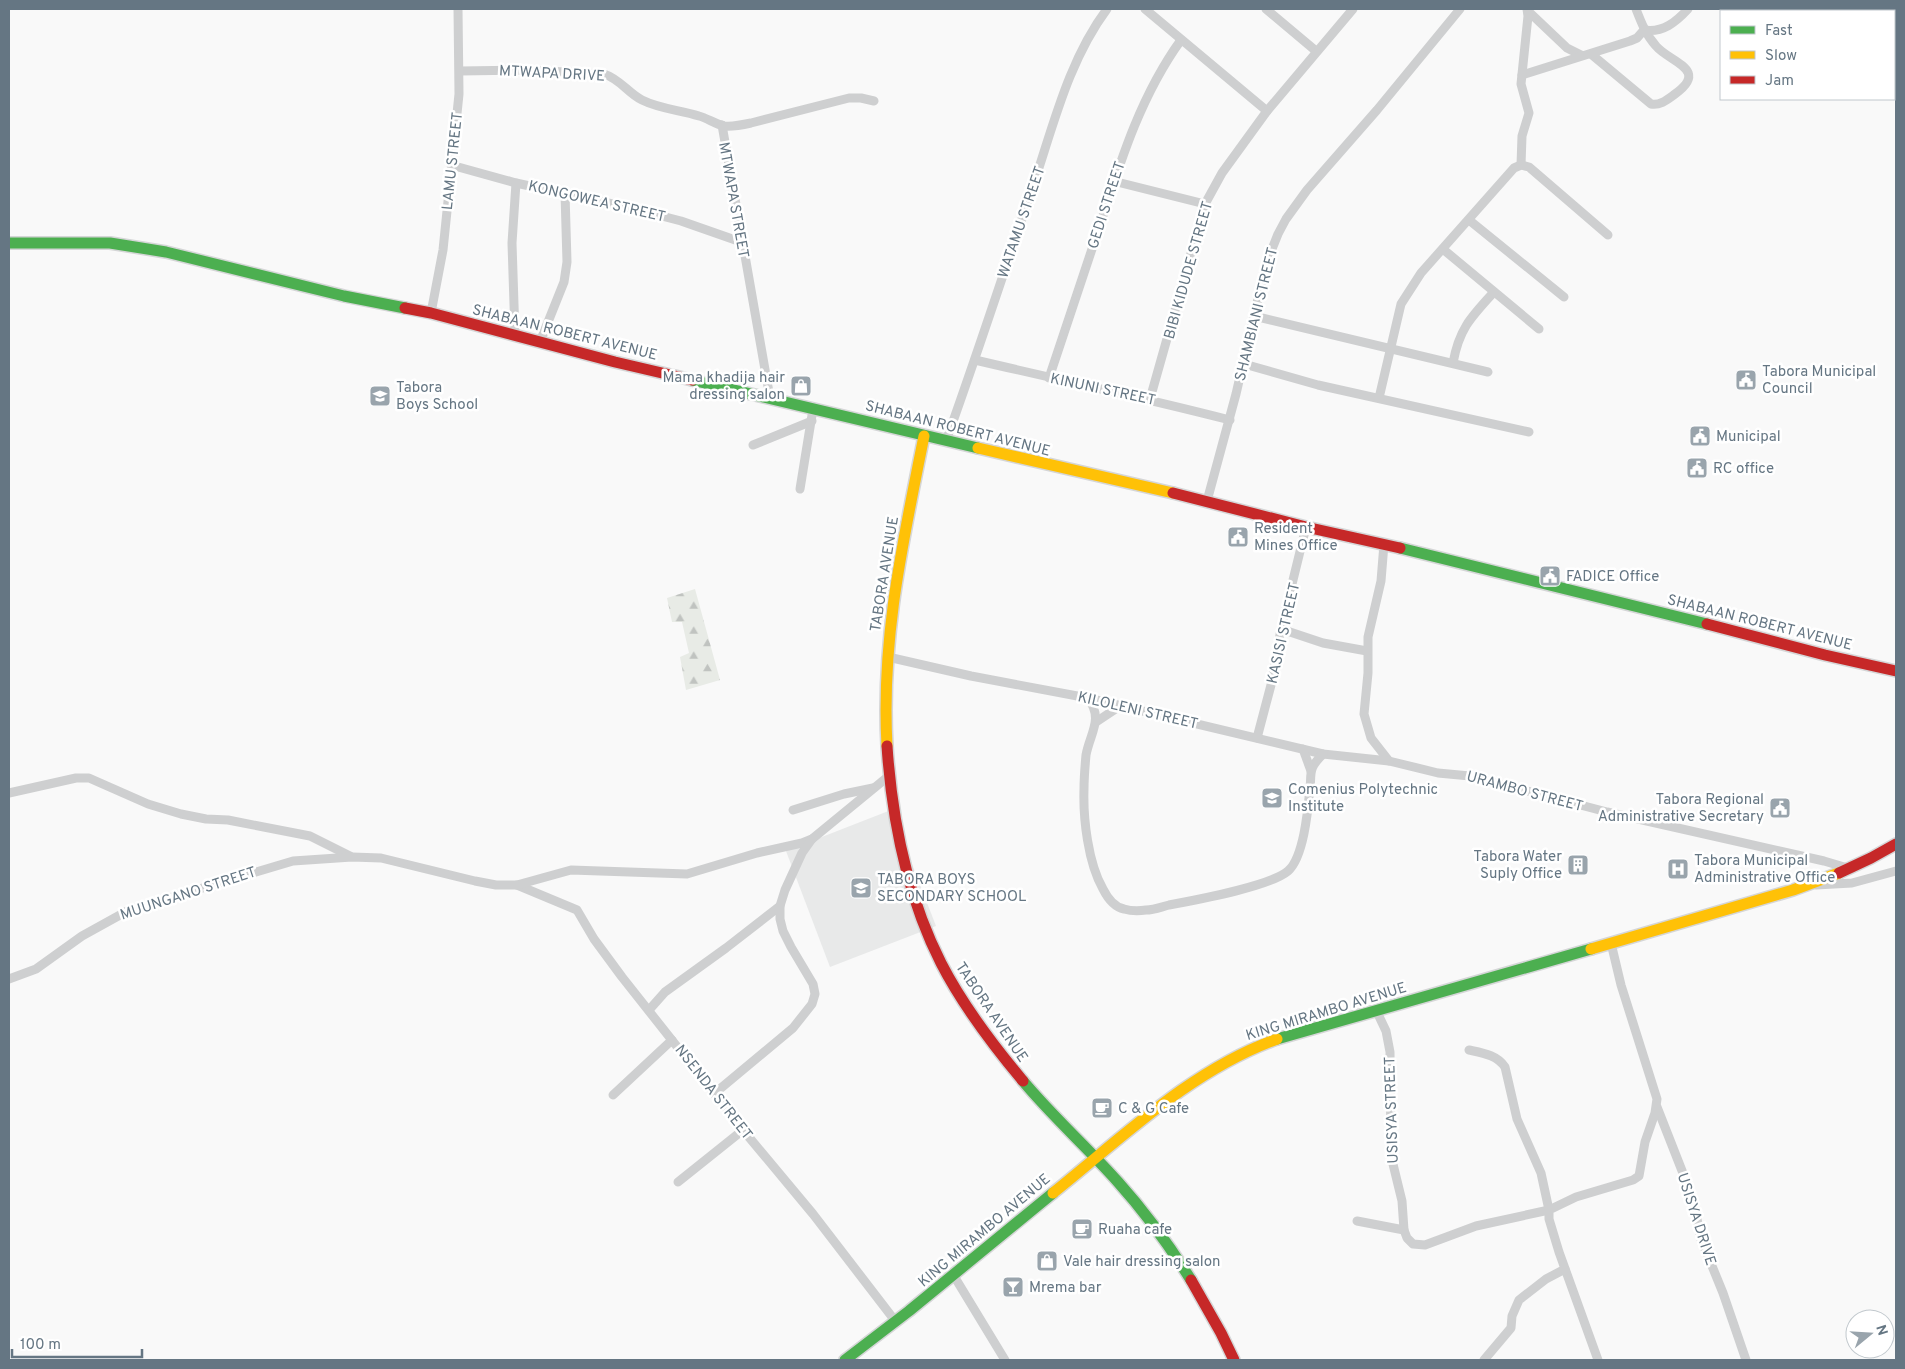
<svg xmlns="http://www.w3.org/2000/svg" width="1905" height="1369" viewBox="0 0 1905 1369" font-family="Overpass,sans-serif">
	<defs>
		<pattern id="forest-firs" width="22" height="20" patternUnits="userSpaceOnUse" patternTransform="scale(1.25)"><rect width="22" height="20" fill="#e8ebe6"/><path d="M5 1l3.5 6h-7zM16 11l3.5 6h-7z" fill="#c0c3c0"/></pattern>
	</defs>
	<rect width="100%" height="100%" fill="#f9f9f9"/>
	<polygon fill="#e8e9e9" points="891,810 936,926 830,967 786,851"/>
	<polygon fill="url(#forest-firs)" points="695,589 720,680 686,690 680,657 689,653 682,622 672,622 667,598"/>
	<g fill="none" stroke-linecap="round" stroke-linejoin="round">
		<g stroke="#d5d6d7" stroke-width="14">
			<g id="fast">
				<polyline points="9,243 110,243 166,252 344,296 405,308"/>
				<polyline points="692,380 978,448"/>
				<polyline points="1400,548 1707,624"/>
				<polyline points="1277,1039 1591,949"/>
				<path d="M1023,1081C1053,1117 1087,1147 1118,1182C1145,1212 1169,1245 1191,1280"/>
				<polyline points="845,1360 909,1311 1053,1193"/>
			</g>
		</g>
		<g stroke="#d5d6d7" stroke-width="14">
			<g id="slow">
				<polyline points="978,448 1173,493"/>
				<path d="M887,746C881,637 903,542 924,436"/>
				<polyline points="1591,949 1793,890 1839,873"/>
				<path d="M1053,1193C1123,1137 1191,1070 1277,1039"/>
			</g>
		</g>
		<g stroke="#d5d6d7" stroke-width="14">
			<g id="jam">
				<polyline points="405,308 431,313 615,362 692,380"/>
				<polyline points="1173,493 1306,527 1400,548"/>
				<polyline points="1707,624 1825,655 1896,671"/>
				<path d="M887,746C892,820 907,896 941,963C963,1006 992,1044 1023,1081"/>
				<polyline points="1839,873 1871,858 1896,844"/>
				<polyline points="1191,1280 1221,1333 1234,1360"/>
			</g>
		</g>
		<g stroke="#cecfd0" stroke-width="9">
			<polyline points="1145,9 1267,111"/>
			<polyline points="1266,9 1316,51"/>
			<polyline points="1528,11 1567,48 1581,55"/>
			<path d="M1591,54L1651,104C1660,106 1668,99 1675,94C1710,69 1669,62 1656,46C1646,35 1641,22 1636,9"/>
			<path d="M460,71L526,70L604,74C620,79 628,93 642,100C660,109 680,110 699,116C707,118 715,124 724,126C733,127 742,125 751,123L849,98H861L874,101"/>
			<path d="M1522,75L1630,41L1637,38L1644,30C1663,33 1676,22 1688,9"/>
			<polyline points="722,125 770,398"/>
			<polyline points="451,165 516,183 631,208 681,221 741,242"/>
			<polyline points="1521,165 1522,136 1529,113 1521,84 1528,16 1527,9"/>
			<polyline points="1113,181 1205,204"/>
			<polyline points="1469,220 1564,297"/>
			<polyline points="1444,250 1539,329"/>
			<polyline points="431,313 443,250 459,94 458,9"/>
			<polyline points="1254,316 1488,372"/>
			<polyline points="515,335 512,243 516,183"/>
			<polyline points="540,342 564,282 567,262 565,193"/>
			<path d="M975,360C1060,380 1145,398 1230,420"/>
			<path d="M1453,363C1459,329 1471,317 1494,292"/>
			<polyline points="1244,364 1318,385 1529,432"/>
			<path d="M1049,378C1065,330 1081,282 1097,234C1119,166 1139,98 1181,40"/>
			<polyline points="1379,398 1401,304 1421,273 1514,168 1521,165 1529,167 1608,235"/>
			<polyline points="1150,399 1205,204 1222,173 1267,111 1353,9"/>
			<path d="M946,441C977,355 1005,269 1034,183C1054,123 1069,60 1107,9"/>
			<polyline points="753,445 812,421"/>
			<polyline points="800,489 813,409"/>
			<polyline points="1207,501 1236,394 1266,264 1278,234 1286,219 1307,190 1377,110 1460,9"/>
			<polyline points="1384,544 1381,581 1368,637 1368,673 1364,714 1371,738 1389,761 1438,773 1470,776 1607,812 1824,861 1851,869"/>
			<polyline points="1281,629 1323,643 1367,651"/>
			<polyline points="888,657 971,676 1088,698 1323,754 1389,761"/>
			<path d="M1088,698C1104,719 1090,733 1086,755C1085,766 1084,778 1084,789C1083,818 1088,863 1103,889C1107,897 1114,907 1124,909C1131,911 1139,911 1146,910C1154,910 1161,907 1169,905C1195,900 1269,887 1288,871C1304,857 1308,809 1310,788C1311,782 1310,774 1312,769C1314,763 1319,758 1323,754"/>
			<polyline points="1096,722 1120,706"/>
			<polyline points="1257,738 1271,685 1281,629 1306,527"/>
			<polyline points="1303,749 1311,771"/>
			<polyline points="9,793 76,778 89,778 148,804 181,814 206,819 228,820 310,836 350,856"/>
			<polyline points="793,810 844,794 873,788"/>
			<polyline points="517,885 577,910 594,939 622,977 743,1130 813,1214 896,1322"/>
			<polyline points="1816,885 1852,883 1896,871"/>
			<polyline points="9,979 36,969 82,936 129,910 293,861 352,857 381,858 475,881 496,885 517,885 571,870 687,874 757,853 802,843 812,839"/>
			<polyline points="649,1010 665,992 726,948 780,906"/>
			<path d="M1377,1012L1386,1031L1390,1052L1391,1156L1402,1201L1404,1230L1407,1238L1413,1244L1425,1245L1476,1226L1549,1210L1541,1173L1517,1119L1505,1067C1497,1055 1483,1053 1469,1050"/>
			<polyline points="715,1093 793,1028 812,1004 815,994 813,984 791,947 783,931 780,919 780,906 785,890 802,853 812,839 890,775"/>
			<polyline points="613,1095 672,1040"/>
			<polyline points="1657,1107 1688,1186 1695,1209 1701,1239 1723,1293 1746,1360"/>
			<polyline points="678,1182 743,1130"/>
			<polyline points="1357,1221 1404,1230"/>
			<polyline points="954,1276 1005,1360"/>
			<polyline points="1484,1360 1511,1328 1512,1316 1519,1300 1546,1279 1565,1269"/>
			<polyline points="1598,1360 1559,1252 1549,1219 1549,1210 1576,1197 1633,1180 1639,1176 1645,1142 1655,1113 1657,1099 1621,985 1611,943"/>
		</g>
		<use href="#fast" stroke="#4caf50" stroke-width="11"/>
		<use href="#slow" stroke="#ffc107" stroke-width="11"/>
		<use href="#jam" stroke="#c62828" stroke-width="11"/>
	</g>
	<defs>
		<g id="civic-square" transform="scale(1.125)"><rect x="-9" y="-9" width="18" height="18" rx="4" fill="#99a4ac" stroke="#fff"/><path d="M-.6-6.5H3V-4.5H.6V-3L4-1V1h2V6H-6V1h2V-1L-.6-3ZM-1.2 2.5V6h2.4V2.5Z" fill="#fff"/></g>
		<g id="shop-square" transform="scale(1.125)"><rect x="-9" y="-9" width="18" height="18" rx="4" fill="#99a4ac" stroke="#fff"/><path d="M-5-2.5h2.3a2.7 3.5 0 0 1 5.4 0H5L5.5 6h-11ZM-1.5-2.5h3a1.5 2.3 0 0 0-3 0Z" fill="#fff"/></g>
		<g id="school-square" transform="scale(1.125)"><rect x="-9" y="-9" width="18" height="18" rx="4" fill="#99a4ac" stroke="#fff"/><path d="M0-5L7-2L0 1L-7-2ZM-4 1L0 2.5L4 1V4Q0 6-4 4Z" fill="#fff"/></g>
		<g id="building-square" transform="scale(1.125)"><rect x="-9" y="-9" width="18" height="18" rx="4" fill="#99a4ac" stroke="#fff"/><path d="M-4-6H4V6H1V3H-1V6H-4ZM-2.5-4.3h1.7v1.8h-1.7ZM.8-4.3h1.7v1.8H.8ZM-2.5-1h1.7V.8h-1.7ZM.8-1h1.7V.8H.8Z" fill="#fff"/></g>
		<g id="hospital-square" transform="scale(1.125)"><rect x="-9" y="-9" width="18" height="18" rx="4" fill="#99a4ac" stroke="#fff"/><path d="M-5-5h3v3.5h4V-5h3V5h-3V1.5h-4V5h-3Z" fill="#fff"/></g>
		<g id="cafe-square" transform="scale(1.125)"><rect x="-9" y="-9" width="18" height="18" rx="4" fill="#99a4ac" stroke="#fff"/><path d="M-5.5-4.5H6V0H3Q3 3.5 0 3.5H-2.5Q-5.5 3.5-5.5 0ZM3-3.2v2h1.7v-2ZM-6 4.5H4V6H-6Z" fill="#fff"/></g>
		<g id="bar-square" transform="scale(1.125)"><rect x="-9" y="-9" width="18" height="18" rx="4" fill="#99a4ac" stroke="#fff"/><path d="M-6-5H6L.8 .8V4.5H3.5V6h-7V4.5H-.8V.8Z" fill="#fff"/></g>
	</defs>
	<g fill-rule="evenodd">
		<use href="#civic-square" x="1746" y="380"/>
		<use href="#shop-square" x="801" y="386"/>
		<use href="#school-square" x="380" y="396"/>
		<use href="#civic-square" x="1700" y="436"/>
		<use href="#civic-square" x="1697" y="468"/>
		<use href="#civic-square" x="1238" y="537"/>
		<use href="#civic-square" x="1550" y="576"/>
		<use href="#school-square" x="1272" y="798"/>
		<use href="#civic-square" x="1780" y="808"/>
		<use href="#building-square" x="1578" y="865"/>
		<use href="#hospital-square" x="1678" y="869"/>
		<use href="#school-square" x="861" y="888"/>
		<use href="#cafe-square" x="1102" y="1108"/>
		<use href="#cafe-square" x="1082" y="1229"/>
		<use href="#shop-square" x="1047" y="1261"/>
		<use href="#bar-square" x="1013" y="1287"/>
	</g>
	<g text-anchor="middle" stroke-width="5" stroke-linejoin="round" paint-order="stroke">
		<g font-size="15" fill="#657683" stroke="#fff">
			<text transform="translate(552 73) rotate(3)" y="5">MTWAPA DRIVE</text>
			<text transform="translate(452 161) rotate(-84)" y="5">LAMU STREET</text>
			<text transform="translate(734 200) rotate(80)" y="5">MTWAPA STREET</text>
			<text transform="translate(597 201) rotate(13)" y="5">KONGOWEA STREET</text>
			<text transform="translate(1106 205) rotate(-72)" y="5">GEDI STREET</text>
			<text transform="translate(1021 222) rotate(-71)" y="5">WATAMU STREET</text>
			<text transform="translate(1188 270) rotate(-74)" y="5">BIBI KIDUDE STREET</text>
			<text transform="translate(1256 314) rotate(-76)" y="5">SHAMBIANI STREET</text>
			<text transform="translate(565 332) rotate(14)" y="5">SHABAAN ROBERT AVENUE</text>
			<text transform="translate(1103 389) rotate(12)" y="5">KINUNI STREET</text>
			<text transform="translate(958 428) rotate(14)" y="5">SHABAAN ROBERT AVENUE</text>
			<text transform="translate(884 574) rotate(-81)" y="5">TABORA AVENUE</text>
			<text transform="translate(1760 622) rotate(14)" y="5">SHABAAN ROBERT AVENUE</text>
			<text transform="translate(1283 633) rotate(-77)" y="5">KASISI STREET</text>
			<text transform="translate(1138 710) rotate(13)" y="5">KILOLENI STREET</text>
			<text transform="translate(1525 791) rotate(15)" y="5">URAMBO STREET</text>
			<text transform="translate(188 893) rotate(-18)" y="5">MUUNGANO STREET</text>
			<text transform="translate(1326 1011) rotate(-17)" y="5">KING MIRAMBO AVENUE</text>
			<text transform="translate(992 1012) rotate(56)" y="5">TABORA AVENUE</text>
			<text transform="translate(714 1092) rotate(52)" y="5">NSENDA STREET</text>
			<text transform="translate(1391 1110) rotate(-92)" y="5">USISYA STREET</text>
			<text transform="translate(1697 1219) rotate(72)" y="5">USISYA DRIVE</text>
			<text transform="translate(984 1230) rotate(-40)" y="5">KING MIRAMBO AVENUE</text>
		</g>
		<g font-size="15" fill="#657683" stroke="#fff" text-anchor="start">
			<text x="1762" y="376">Tabora Municipal<tspan x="1762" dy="17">Council</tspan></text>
			<text x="785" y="382" text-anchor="end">Mama khadija hair<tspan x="785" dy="17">dressing salon</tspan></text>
			<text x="396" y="392">Tabora<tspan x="396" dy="17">Boys School</tspan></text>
			<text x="1716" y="441">Municipal</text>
			<text x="1713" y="473">RC office</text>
			<text x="1254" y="533">Resident<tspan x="1254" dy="17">Mines Office</tspan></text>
			<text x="1566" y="581">FADICE Office</text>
			<text x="1288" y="794">Comenius Polytechnic<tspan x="1288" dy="17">Institute</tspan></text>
			<text x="1764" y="804" text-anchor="end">Tabora Regional<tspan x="1764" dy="17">Administrative Secretary</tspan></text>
			<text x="1562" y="861" text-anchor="end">Tabora Water<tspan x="1562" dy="17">Suply Office</tspan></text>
			<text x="1694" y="865">Tabora Municipal<tspan x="1694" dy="17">Administrative Office</tspan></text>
			<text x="877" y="884">TABORA BOYS<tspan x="877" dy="17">SECONDARY SCHOOL</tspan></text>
			<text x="1118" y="1113">C &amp; G Cafe</text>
			<text x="1098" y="1234">Ruaha cafe</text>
			<text x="1063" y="1266">Vale hair dressing salon</text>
			<text x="1029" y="1292">Mrema bar</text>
		</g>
	</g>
	<rect width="1905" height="1369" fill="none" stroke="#657683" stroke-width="20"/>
	<rect x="1720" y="10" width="175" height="90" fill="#ffffff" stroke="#c1c8cd"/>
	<rect x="1730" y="26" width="25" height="8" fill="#4caf50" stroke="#c1c8cd"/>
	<text x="1765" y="35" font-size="15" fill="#657683">Fast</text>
	<rect x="1730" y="51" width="25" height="8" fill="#ffc107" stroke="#c1c8cd"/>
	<text x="1765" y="60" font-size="15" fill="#657683">Slow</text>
	<rect x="1730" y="76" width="25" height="8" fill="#c62828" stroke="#c1c8cd"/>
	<text x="1765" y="85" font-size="15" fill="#657683">Jam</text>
	<g transform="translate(1870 1334) rotate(72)"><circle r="24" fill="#ffffff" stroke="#c1c8cd"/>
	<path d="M0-4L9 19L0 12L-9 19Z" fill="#99a4ac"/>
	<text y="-8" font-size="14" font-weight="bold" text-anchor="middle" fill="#657683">N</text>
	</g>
	<path d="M12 1349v8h130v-8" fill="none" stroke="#657683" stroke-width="2.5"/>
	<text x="20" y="1349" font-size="15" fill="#657683" stroke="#ffffff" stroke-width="4" paint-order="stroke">100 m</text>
</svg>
